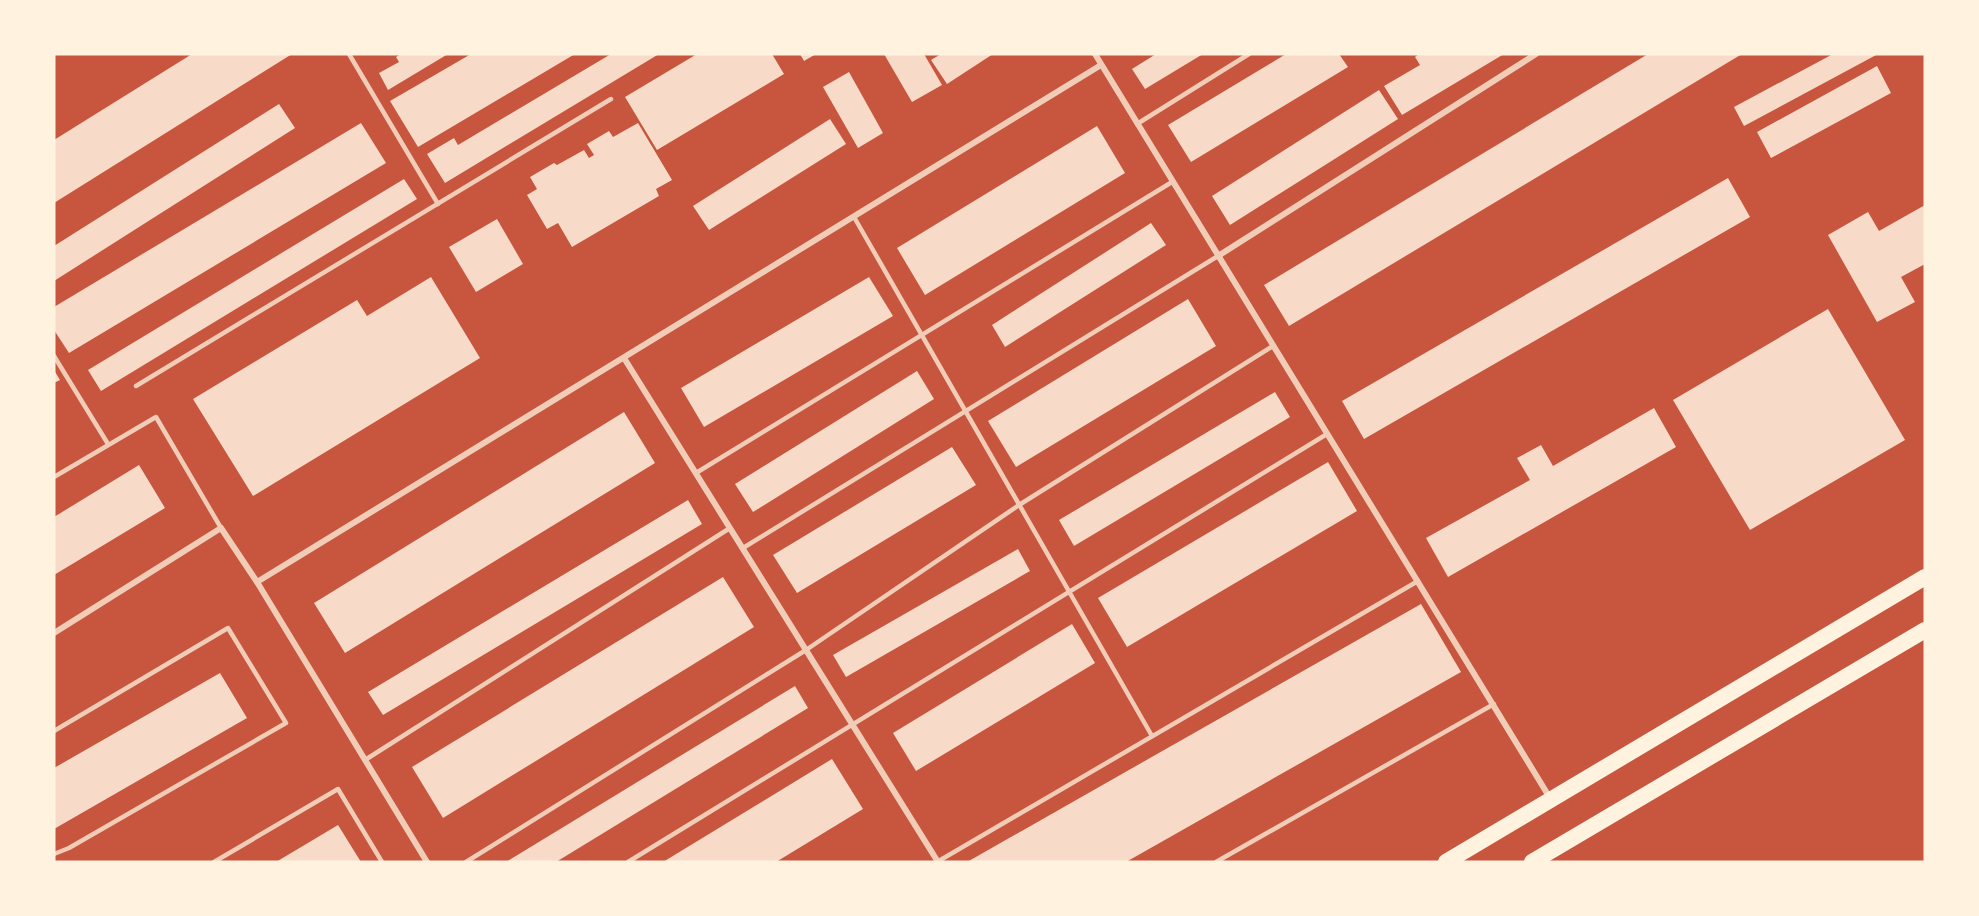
<svg xmlns="http://www.w3.org/2000/svg" width="1979" height="916" viewBox="0 0 1979 916" font-family="Overpass,sans-serif">
	<rect width="100%" height="100%" fill="#c8553d"/>
	<g fill="#f7dbc8">
		<polygon points="192,54 292,54 54,203 54,140"/>
		<polygon points="401,54 448,54 388,90 379,73 399,62 396,57"/>
		<polygon points="471,54 575,54 418,147 390,101"/>
		<polygon points="611,54 659,54 445,183 427,154 454,138 458,145"/>
		<polygon points="697,54 772,54 784,74 657,150 625,97"/>
		<polygon points="800,54 816,54 804,61"/>
		<polygon points="884,54 924,54 942,85 912,102"/>
		<polygon points="941,54 993,54 947,84 931,60"/>
		<polygon points="1156,54 1203,54 1145,89 1132,69"/>
		<polygon points="1286,54 1339,54 1348,67 1191,162 1168,125"/>
		<polygon points="1419,54 1504,54 1402,115 1384,86 1420,65 1415,57"/>
		<polygon points="1648,54 1742,54 1289,326 1264,285"/>
		<polygon points="1833,54 1878,54 1744,126 1734,107"/>
		<polygon points="1877,66 1891,93 1771,158 1757,132"/>
		<polygon points="849,72 883,133 858,148 823,87"/>
		<polygon points="1379,90 1398,119 1230,225 1212,196"/>
		<polygon points="279,104 295,128 54,281 54,246"/>
		<polygon points="830,119 846,144 709,230 693,206"/>
		<polygon points="361,123 386,163 69,353 54,330 54,307"/>
		<polygon points="638,123 672,180 656,189 659,196 572,247 558,223 547,229 527,195 537,189 530,177 554,163 557,165 584,150 589,158 594,155 587,144 609,131 613,137"/>
		<polygon points="1097,126 1125,173 925,295 897,248"/>
		<polygon points="1728,178 1750,217 1364,439 1342,401"/>
		<polygon points="404,179 417,199 101,391 88,370"/>
		<polygon points="1925,205 1925,264 1901,277 1915,302 1877,322 1828,235 1868,212 1879,231"/>
		<polygon points="497,219 523,264 476,292 449,247"/>
		<polygon points="1151,223 1166,245 1005,347 992,325"/>
		<polygon points="431,277 480,358 253,496 193,399 357,300 367,316"/>
		<polygon points="869,277 893,316 704,427 681,388"/>
		<polygon points="1188,299 1216,346 1016,467 988,421"/>
		<polygon points="1828,309 1905,440 1750,530 1673,400"/>
		<polygon points="54,370 60,380 54,383"/>
		<polygon points="917,371 934,399 753,512 735,484"/>
		<polygon points="1275,392 1290,417 1074,546 1059,520"/>
		<polygon points="1654,408 1676,447 1448,577 1426,538 1530,480 1517,458 1541,445 1553,466"/>
		<polygon points="624,412 655,463 345,653 314,603"/>
		<polygon points="952,447 976,485 797,593 773,555"/>
		<polygon points="1328,462 1357,511 1127,647 1098,598"/>
		<polygon points="139,465 165,508 54,575 54,517"/>
		<polygon points="688,500 702,524 383,715 368,692"/>
		<polygon points="1018,549 1030,571 846,677 833,655"/>
		<polygon points="723,577 754,627 443,818 412,767"/>
		<polygon points="1421,604 1461,672 1126,862 967,862"/>
		<polygon points="1072,624 1095,663 916,771 893,733"/>
		<polygon points="220,673 247,718 54,829 54,768"/>
		<polygon points="795,686 808,708 556,862 506,862"/>
		<polygon points="832,759 863,809 776,862 663,862"/>
		<polygon points="338,825 361,862 276,862"/>
	</g>
	<g fill="none" stroke-linecap="round" stroke-linejoin="round">
		<g stroke="#f1ccb7" stroke-width="4.5">
			<polyline points="349,54 438,204"/>
			<polyline points="1137,124 1249,54"/>
			<polyline points="854,217 1152,736"/>
			<polyline points="54,356 108,444"/>
			<polyline points="136,386 611,99"/>
			<polyline points="696,473 1172,182"/>
			<polyline points="54,477 156,417 221,528"/>
			<polyline points="743,548 1218,256"/>
			<polyline points="54,731 228,628 286,723 69,848 54,854"/>
			<polyline points="365,760 730,528"/>
			<polyline points="214,862 338,789 382,862"/>
			<polyline points="466,862 806,650 1019,505 1273,346"/>
			<polyline points="628,862 1327,434"/>
			<polyline points="937,862 1418,581"/>
			<polyline points="1216,862 1494,704"/>
		</g>
		<g stroke="#f1ccb7" stroke-width="6">
			<polyline points="1095,54 1550,798"/>
			<polyline points="1218,256 1536,54"/>
			<polyline points="624,358 938,862"/>
			<polyline points="257,582 1101,65"/>
			<polyline points="54,633 221,528 257,582 427,862"/>
		</g>
		<g stroke="#fff3e0" stroke-width="16">
			<polyline points="1446,862 1925,577"/>
			<polyline points="1532,862 1925,630"/>
		</g>
	</g>
	<rect width="1979" height="916" fill="none" stroke="#fff3e0" stroke-width="111"/>
</svg>
